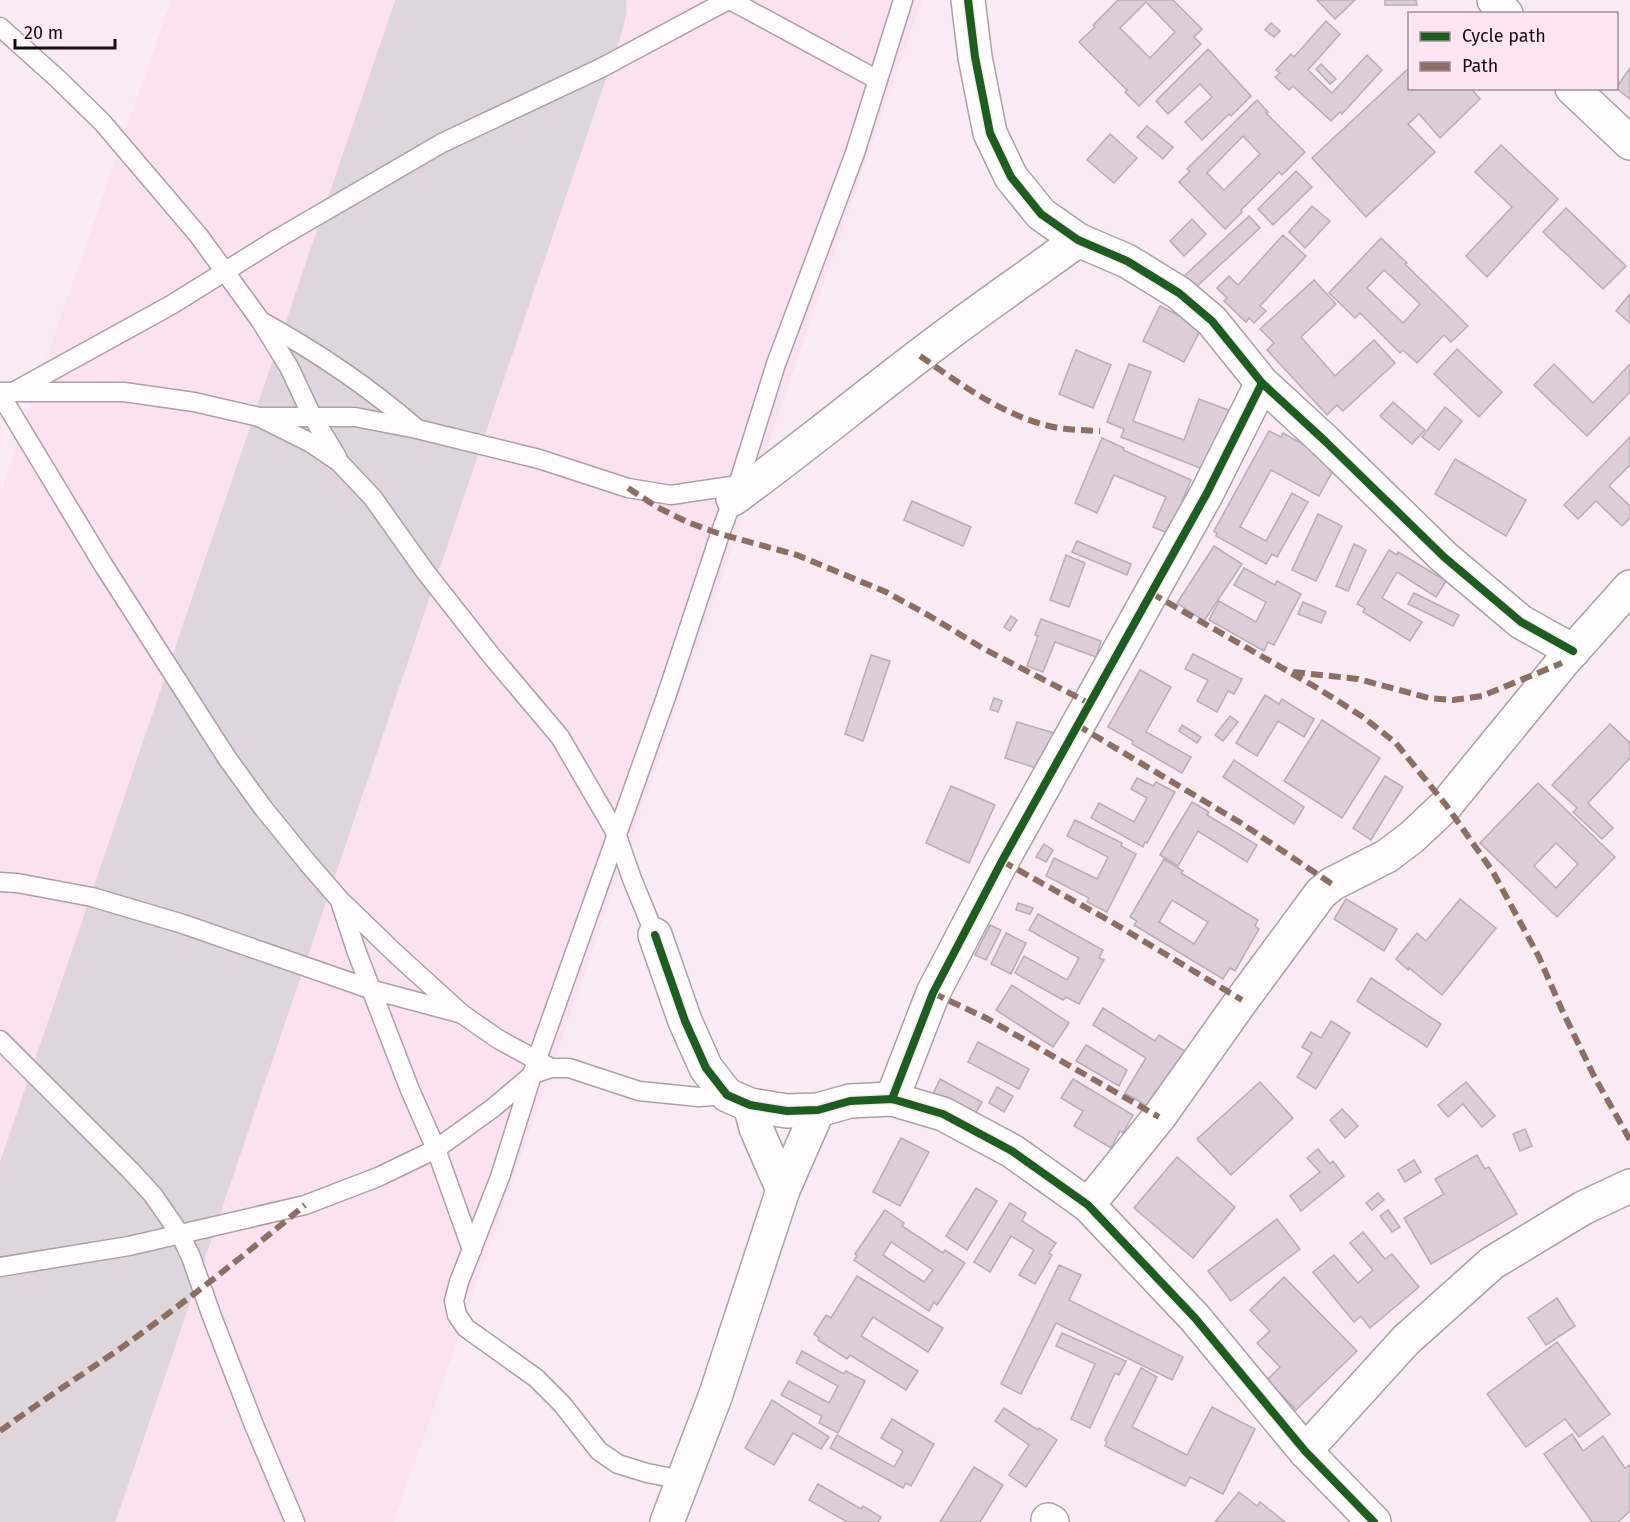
<svg xmlns="http://www.w3.org/2000/svg" width="1630" height="1522" viewBox="0 0 1630 1522" font-family="'Fira Sans',sans-serif">
	<rect width="100%" height="100%" fill="#f8ebf1"/>
	<polygon fill="#fbe2ee" points="171,0 922,0 394,1522 0,1522 0,493"/>
	<g fill="none" stroke-linecap="round" stroke-linejoin="round">
		<polyline stroke="#ded6da" stroke-width="225" points="0,1512 514,0"/>
	</g>
	<g fill="#dbced7" stroke="#b8adb5" stroke-width="1.5" fill-rule="evenodd">
		<path d="M1118,0H1173L1202,29L1194,37L1201,44L1139,106L1125,92L1127,90L1079,42L1095,27L1093,25ZM1146,2L1175,32L1150,58L1120,28Z"/>
		<polygon points="1317,0 1355,0 1335,19"/>
		<polygon points="1385,0 1416,0 1417,5 1385,5"/>
		<polygon points="1326,21 1340,34 1308,70 1332,93 1367,55 1382,70 1342,114 1340,112 1331,121 1293,86 1289,90 1275,77 1280,73 1276,70 1291,54 1294,57"/>
		<polygon points="1271,23 1280,31 1274,37 1265,30"/>
		<polygon points="1208,49 1251,96 1231,116 1229,114 1202,140 1185,122 1212,97 1200,84 1168,114 1156,101"/>
		<polygon points="1321,64 1336,79 1330,84 1316,69"/>
		<polygon points="1410,67 1410,88 1471,88 1480,99 1440,138 1419,114 1408,124 1435,152 1366,217 1312,158"/>
		<polygon points="1630,68 1630,99 1616,88"/>
		<path d="M1257,100L1268,112L1266,113L1305,152L1282,175L1279,172L1241,210L1242,212L1225,229L1179,182L1190,171L1187,169ZM1243,136L1260,154L1224,190L1207,173Z"/>
		<polygon points="1147,126 1173,147 1163,159 1137,137"/>
		<polygon points="1110,134 1137,158 1114,183 1087,160"/>
		<polygon points="1501,145 1558,199 1487,277 1466,256 1512,207 1475,172"/>
		<polygon points="1296,171 1312,187 1273,225 1258,209"/>
		<polygon points="1312,206 1330,221 1305,248 1289,232"/>
		<polygon points="1566,208 1626,266 1603,289 1543,232"/>
		<polygon points="1249,216 1260,228 1194,289 1183,277"/>
		<polygon points="1192,219 1206,234 1184,256 1170,241"/>
		<polygon points="1283,235 1306,256 1260,306 1266,311 1254,323 1249,318 1246,322 1224,301 1227,298 1217,288 1229,276 1238,285"/>
		<path d="M1381,238L1407,263L1405,264L1468,326L1451,342L1444,335L1417,363L1403,350L1400,353L1360,313L1355,318L1329,293ZM1384,270L1420,304L1403,323L1367,288Z"/>
		<polygon points="1314,280 1336,304 1301,337 1335,376 1374,340 1395,363 1343,411 1337,405 1327,415 1267,350 1274,343 1260,329"/>
		<polygon points="1630,294 1630,323 1616,311"/>
		<polygon points="1160,306 1202,327 1184,362 1143,341"/>
		<polygon points="1457,349 1502,392 1479,417 1434,374"/>
		<polygon points="1076,350 1111,365 1093,408 1059,394"/>
		<polygon points="1129,364 1151,372 1133,421 1184,440 1199,399 1231,411 1213,473 1121,437 1124,429 1107,422"/>
		<polygon points="1554,364 1593,403 1630,364 1630,392 1587,436 1534,385"/>
		<polygon points="1393,402 1425,430 1412,444 1380,416"/>
		<polygon points="1445,407 1462,421 1439,450 1422,437"/>
		<polygon points="1269,431 1281,437 1283,433 1337,463 1319,496 1271,470 1240,527 1266,541 1292,493 1308,502 1277,557 1272,554 1266,564 1216,536 1217,533 1214,531"/>
		<polygon points="1630,437 1630,465 1609,486 1630,506 1630,518 1622,526 1596,501 1578,519 1564,505"/>
		<polygon points="1102,438 1124,448 1123,450 1191,480 1182,501 1185,502 1172,535 1153,527 1166,497 1114,475 1097,513 1075,503"/>
		<polygon points="1455,459 1526,500 1506,536 1435,494"/>
		<polygon points="912,501 971,527 963,546 904,520"/>
		<polygon points="1318,514 1342,526 1316,581 1292,570"/>
		<polygon points="1077,541 1131,564 1127,575 1072,552"/>
		<polygon points="1354,544 1366,550 1348,591 1336,586"/>
		<polygon points="1214,546 1242,564 1204,621 1177,603"/>
		<polygon points="1389,550 1397,555 1398,552 1446,581 1436,597 1397,572 1382,598 1422,622 1410,641 1363,612 1365,608 1357,604"/>
		<polygon points="1066,555 1085,563 1069,607 1050,600"/>
		<polygon points="1244,568 1275,585 1277,581 1301,594 1274,645 1268,642 1264,651 1209,620 1219,601 1256,622 1266,602 1234,585"/>
		<polygon points="1414,593 1459,615 1453,626 1408,604"/>
		<polygon points="1303,602 1326,612 1321,623 1298,614"/>
		<polygon points="1011,616 1017,620 1010,631 1004,627"/>
		<polygon points="1041,619 1101,641 1096,657 1055,642 1043,672 1027,666 1038,636 1035,635"/>
		<polygon points="1193,654 1242,679 1234,694 1228,691 1217,712 1197,701 1208,680 1185,669"/>
		<polygon points="871,655 890,661 863,741 845,734"/>
		<polygon points="1140,670 1171,687 1146,732 1191,757 1182,773 1132,744 1133,741 1108,727"/>
		<polygon points="1265,695 1279,704 1282,699 1314,719 1304,737 1278,721 1257,756 1236,743"/>
		<polygon points="994,698 1002,701 998,712 990,709"/>
		<polygon points="1230,716 1238,722 1223,741 1215,735"/>
		<polygon points="1322,720 1380,758 1342,818 1284,781"/>
		<polygon points="1017,722 1054,733 1042,770 1005,758"/>
		<polygon points="1610,724 1630,743 1630,758 1588,803 1613,828 1602,839 1573,812 1577,808 1552,785"/>
		<polygon points="1182,725 1201,737 1197,743 1179,731"/>
		<polygon points="1234,760 1304,807 1294,824 1223,777"/>
		<polygon points="1385,776 1403,787 1371,840 1353,828"/>
		<polygon points="1137,778 1153,786 1156,782 1175,792 1147,843 1145,842 1143,847 1091,818 1099,803 1134,822 1147,798 1131,789"/>
		<path d="M1538,783L1615,857L1557,917L1480,843ZM1556,843L1578,864L1556,888L1534,866Z"/>
		<polygon points="951,786 995,805 969,863 926,843"/>
		<polygon points="1192,802 1209,812 1207,815 1257,845 1247,862 1198,831 1178,866 1160,855"/>
		<polygon points="1075,820 1122,843 1121,846 1136,854 1107,912 1087,902 1089,898 1046,876 1054,858 1097,879 1108,857 1067,836"/>
		<polygon points="1044,844 1053,850 1046,862 1036,857"/>
		<path d="M1164,859L1183,871L1181,873L1258,920L1255,926L1259,929L1235,971L1230,968L1223,979L1134,925L1137,921L1130,917ZM1172,900L1208,922L1194,944L1159,922Z"/>
		<polygon points="1346,899 1397,929 1384,951 1334,919"/>
		<polygon points="1460,899 1496,928 1442,995 1409,968 1408,970 1396,959 1417,933 1426,941"/>
		<polygon points="1018,903 1033,908 1030,914 1016,910"/>
		<polygon points="1038,914 1103,950 1099,958 1104,960 1079,1004 1066,997 1063,1000 1015,973 1024,956 1067,980 1079,958 1029,930"/>
		<polygon points="990,925 1001,930 986,960 975,955"/>
		<polygon points="1006,933 1026,943 1011,974 991,964"/>
		<polygon points="1371,978 1441,1024 1427,1047 1357,1001"/>
		<polygon points="1012,985 1069,1023 1053,1047 996,1010"/>
		<polygon points="1103,1008 1155,1041 1159,1035 1188,1053 1153,1110 1125,1093 1146,1058 1093,1025"/>
		<polygon points="1331,1021 1350,1033 1316,1089 1297,1077 1312,1053 1302,1047 1311,1032 1321,1038"/>
		<polygon points="978,1042 1029,1069 1019,1089 968,1062"/>
		<polygon points="1086,1045 1127,1070 1119,1086 1076,1061"/>
		<polygon points="940,1079 982,1102 974,1116 933,1094"/>
		<polygon points="1073,1079 1133,1115 1123,1133 1120,1131 1111,1148 1074,1126 1083,1111 1061,1098"/>
		<polygon points="1260,1082 1293,1118 1231,1175 1197,1139"/>
		<polygon points="1466,1082 1495,1116 1482,1127 1463,1104 1448,1117 1438,1105"/>
		<polygon points="997,1087 1013,1096 1004,1112 989,1103"/>
		<polygon points="1342,1109 1358,1126 1345,1138 1330,1120"/>
		<polygon points="1525,1129 1532,1146 1520,1151 1513,1134"/>
		<polygon points="901,1138 929,1152 900,1206 873,1192"/>
		<polygon points="1318,1149 1330,1164 1333,1161 1344,1176 1301,1211 1290,1196 1320,1172 1307,1158"/>
		<polygon points="1477,1155 1485,1169 1489,1167 1517,1214 1431,1264 1404,1218 1444,1194 1435,1179"/>
		<polygon points="1177,1157 1235,1207 1193,1258 1134,1208"/>
		<polygon points="1414,1160 1421,1172 1405,1182 1398,1170"/>
		<polygon points="976,1188 997,1201 967,1250 946,1236"/>
		<polygon points="1378,1193 1384,1200 1372,1210 1366,1203"/>
		<polygon points="1010,1203 1026,1213 1022,1221 1056,1243 1049,1253 1052,1255 1035,1284 1019,1275 1034,1250 1011,1236 990,1272 974,1262"/>
		<path d="M885,1210L904,1223L902,1226L943,1253L945,1250L965,1263L937,1305L934,1302L929,1311L854,1260L857,1256L855,1254ZM891,1242L933,1270L924,1282L883,1255Z"/>
		<polygon points="1388,1210 1400,1227 1392,1232 1380,1216"/>
		<polygon points="1277,1219 1300,1249 1231,1301 1208,1271"/>
		<polygon points="1363,1232 1385,1259 1392,1254 1419,1287 1370,1328 1361,1316 1354,1322 1313,1272 1334,1255 1358,1283 1373,1270 1350,1243"/>
		<polygon points="1059,1265 1081,1275 1069,1300 1183,1357 1172,1380 1056,1323 1021,1394 1001,1384"/>
		<polygon points="857,1276 943,1328 928,1352 873,1317 861,1336 918,1371 906,1390 850,1355 847,1359 818,1340 819,1338 814,1334 826,1315 831,1318"/>
		<polygon points="1284,1277 1357,1351 1296,1410 1267,1380 1280,1367 1257,1343 1270,1331 1250,1310"/>
		<polygon points="1557,1298 1575,1326 1546,1345 1528,1318"/>
		<polygon points="1062,1333 1126,1361 1119,1375 1115,1373 1090,1428 1071,1419 1095,1364 1056,1346"/>
		<polygon points="1557,1342 1610,1414 1579,1437 1565,1419 1526,1447 1487,1394"/>
		<polygon points="802,1351 844,1374 846,1371 865,1381 838,1433 819,1423 822,1416 781,1395 789,1381 829,1403 838,1386 796,1363"/>
		<polygon points="1141,1368 1157,1377 1132,1427 1187,1455 1212,1407 1255,1429 1223,1494 1190,1477 1185,1486 1105,1446 1107,1442 1105,1440"/>
		<polygon points="772,1400 829,1437 821,1449 793,1433 774,1465 745,1448"/>
		<polygon points="1004,1408 1038,1430 1039,1428 1057,1440 1026,1487 1009,1475 1029,1445 995,1421"/>
		<polygon points="892,1419 934,1444 911,1486 906,1483 903,1488 830,1448 837,1435 894,1467 903,1451 881,1438"/>
		<polygon points="1572,1434 1583,1451 1603,1436 1625,1468 1630,1465 1630,1511 1618,1522 1592,1522 1544,1454"/>
		<polygon points="974,1467 1003,1485 980,1522 940,1522"/>
		<polygon points="818,1484 861,1509 863,1506 881,1517 878,1522 847,1522 809,1500"/>
		<polygon points="1239,1492 1257,1506 1260,1502 1285,1522 1215,1522"/>
	</g>
	<g fill="none" stroke-linecap="round" stroke-linejoin="round">
		<g stroke="#aca0a6" stroke-width="21">
			<g id="service">
				<polyline points="730,0 878,80"/>
				<polyline points="0,27 58,79 102,122 199,236 260,320 289,367 312,416 337,457"/>
				<path d="M261,321C317,352 368,386 416,428"/>
				<polyline points="15,391 171,305 277,239 442,143 601,68 728,0"/>
				<polyline points="0,392 124,392 194,402 259,417 311,443 339,462 373,498 424,570 490,654 560,737 616,833 632,879 655,935"/>
				<polyline points="0,394 104,566 227,758 264,809 307,862 340,900 397,955 462,1014 498,1039 551,1068"/>
				<polyline points="261,417 355,417 417,429 539,459 628,488 671,495 738,485"/>
				<polyline points="0,882 17,883 92,897 183,924 373,990 459,1013"/>
				<polyline points="341,904 356,950 410,1090 436,1149 472,1250"/>
				<polyline points="0,1040 130,1170 153,1195 180,1234 191,1257 211,1314 254,1425 295,1522"/>
				<polyline points="0,1267 129,1246 305,1205 378,1177 436,1149 493,1108 533,1074 551,1068 569,1068 639,1091 699,1097 727,1095"/>
				<polyline points="683,1480 647,1473 618,1464 599,1451 562,1404 536,1378 466,1328 457,1315 454,1301 459,1282 500,1177 537,1059 667,694 720,534 738,485 776,364 855,153 903,0"/>
			</g>
		</g>
		<g stroke="#aca0a6" stroke-width="36">
			<g id="minor">
				<polyline points="968,0 975,57 990,133 1011,177 1041,214 1078,240 1127,261 1179,293 1212,321 1262,383 1325,441 1444,557 1521,622 1573,651"/>
				<path d="M733,499C806,446 875,388 948,334C990,302 1035,272 1078,240"/>
				<polyline points="655,935 685,1021 706,1068 727,1095 750,1105 787,1111 818,1110 850,1101 892,1099 943,1114 1012,1151 1088,1205 1195,1318 1305,1451 1374,1522"/>
				<polyline points="892,1099 933,993 1002,861 1207,493 1262,383"/>
				<polyline points="750,1105 756,1128 783,1190"/>
				<polyline points="1088,1205 1159,1117 1242,1000 1321,893 1332,884 1387,856 1412,837 1446,805 1562,663 1630,587"/>
				<polyline points="1305,1451 1406,1340 1492,1263 1583,1208 1630,1186"/>
				<polyline points="1048,1520 1052,1522"/>
				<polyline points="667,1522 715,1397 783,1190 818,1110"/>
			</g>
		</g>
		<g stroke="#aca0a6" stroke-width="36">
			<g id="tertiary">
				<polyline points="1494,0 1506,14"/>
				<polyline points="1572,88 1630,143"/>
			</g>
		</g>
		<use href="#service" stroke="#fefcfd" stroke-width="18"/>
		<use href="#minor" stroke="#fefcfd" stroke-width="33"/>
		<use href="#tertiary" stroke="#fefcfd" stroke-width="33"/>
		<g stroke="#8d6e63" stroke-width="6" stroke-dasharray="12 6" stroke-linecap="butt">
			<path d="M920,356C959,383 998,412 1045,425C1063,430 1081,430 1100,431"/>
			<polyline points="628,488 657,507 687,522 720,534 797,555 886,592 928,615 984,649 1089,703"/>
			<polyline points="1151,593 1319,689 1363,717 1396,743 1446,805 1493,872 1539,957 1562,1010 1594,1076 1630,1140"/>
			<polyline points="1293,672 1358,679 1429,698 1453,700 1482,696 1562,663"/>
			<polyline points="1077,725 1241,823 1332,884"/>
			<polyline points="1002,861 1110,921 1242,1000"/>
			<polyline points="933,993 988,1019 1159,1117"/>
			<path d="M0,1431C40,1402 80,1376 121,1348C184,1303 245,1255 305,1205"/>
		</g>
		<g stroke="#fde6f1" stroke-width="11">
			<g id="cycleway">
				<polyline points="968,0 975,57 990,133 1011,177 1041,214 1078,240 1127,261 1179,293 1212,321 1262,383 1325,441 1444,557 1521,622 1573,651"/>
				<polyline points="655,935 685,1021 706,1068 727,1095 750,1105 787,1111 818,1110 850,1101 892,1099 943,1114 1012,1151 1088,1205 1195,1318 1305,1451 1374,1522"/>
				<polyline points="892,1099 933,993 1002,861 1207,493 1262,383"/>
			</g>
		</g>
		<use href="#cycleway" stroke="#1b5e20" stroke-width="8"/>
	</g>
	<rect x="1408" y="12" width="210" height="78" fill="#fde6f1" stroke="#a18e97" stroke-width="1.5"/>
	<rect x="1420" y="32" width="30" height="9" fill="#1b5e20" stroke="#a18e97" stroke-width="1.5"/>
	<text x="1462" y="42" font-size="18" fill="#170b11">Cycle path</text>
	<rect x="1420" y="62" width="30" height="9" fill="#8d6e63" stroke="#a18e97" stroke-width="1.5"/>
	<text x="1462" y="72" font-size="18" fill="#170b11">Path</text>
	<path d="M15 39v9h100v-9" fill="none" stroke="#170b11" stroke-width="3"/>
	<text x="24" y="39" font-size="18" fill="#170b11" stroke="#fde6f1" stroke-width="4.5" paint-order="stroke">20 m</text>
</svg>
